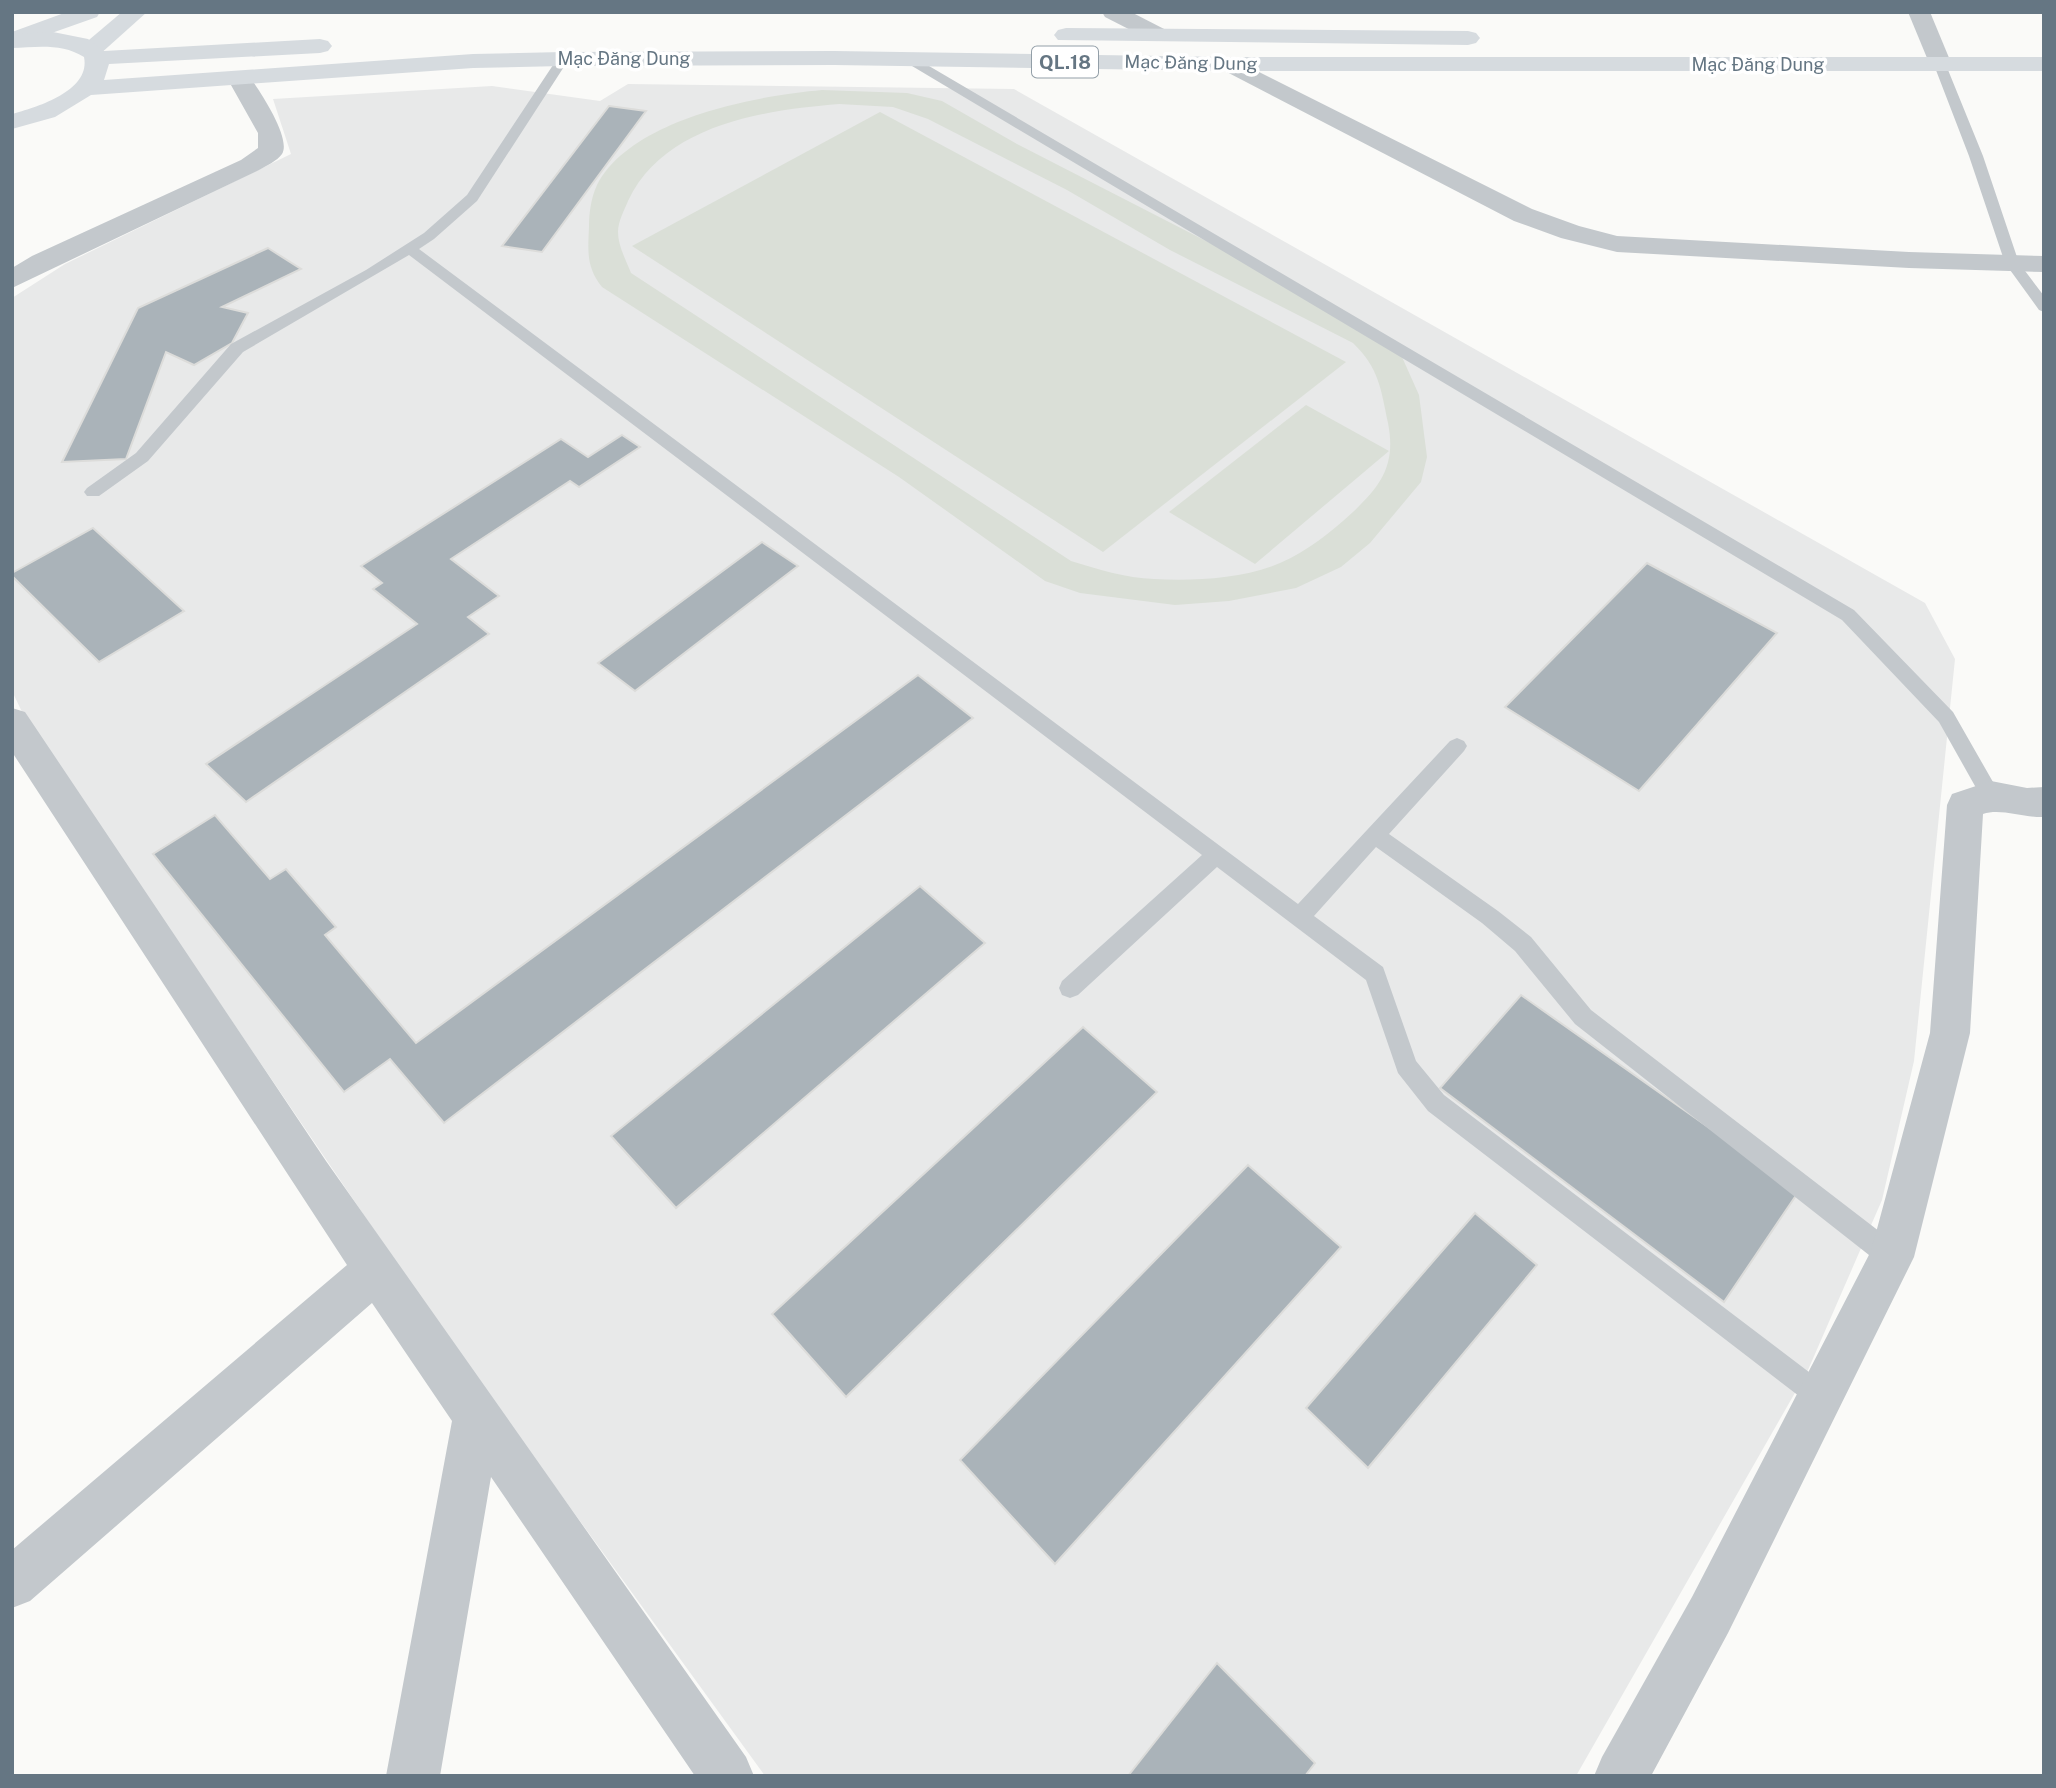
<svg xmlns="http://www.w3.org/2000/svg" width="2056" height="1788" viewBox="0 0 2056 1788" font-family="'Public Sans',sans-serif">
	<rect width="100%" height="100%" fill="#fafaf8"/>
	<polygon fill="#e8e9e9" points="628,84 1014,89 1925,603 1955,659 1914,1061 1882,1200 1808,1370 1576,1776 765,1776 453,1346 23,714 12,691 12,298 65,264 291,154 273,99 492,86 600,101"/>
	<g fill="#dadfd7" fill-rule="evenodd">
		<path d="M822,90L907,93L942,101L1017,144L1356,318L1402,357L1419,395L1427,457L1421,482L1370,543L1341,567L1296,588L1229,601L1175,605L1080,593L1045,581L899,477L602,287C586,267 588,251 589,227C589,213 591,198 597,185C631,119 755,96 822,90ZM839,104L893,107L928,119L1067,190L1170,250L1353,343C1379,368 1381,389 1388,423C1396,464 1382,485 1353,512C1331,532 1308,551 1280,563C1243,579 1193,581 1154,579C1126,578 1097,569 1071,561L631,273C626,260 618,246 618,232C618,221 624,211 628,201C664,124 765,110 839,104Z"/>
		<polygon points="880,112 1346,362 1103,552 632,246"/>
		<polygon points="1306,405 1389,451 1255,564 1169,512"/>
	</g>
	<g fill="#aab3b9" stroke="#dcdcda" stroke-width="2">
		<polygon points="609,106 646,111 542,252 502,246"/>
		<polygon points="268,248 301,269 222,307 248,313 232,343 194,365 166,352 126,459 62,462 138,308"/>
		<polygon points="622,435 640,447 579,487 570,481 451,559 499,596 468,617 489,634 246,802 206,764 417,624 373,589 382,583 361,566 561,439 588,457"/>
		<polygon points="93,528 184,611 99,662 12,576 12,573"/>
		<polygon points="762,542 798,566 635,691 598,663"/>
		<polygon points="1647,563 1777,633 1639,791 1505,707"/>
		<polygon points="918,675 973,718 444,1123 390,1059 344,1092 153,854 215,815 270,879 286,869 336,927 325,935 416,1043"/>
		<polygon points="920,886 985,943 676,1208 611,1136"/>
		<polygon points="1521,995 1799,1191 1724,1302 1440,1088"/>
		<polygon points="1083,1027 1157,1092 846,1397 772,1314"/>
		<polygon points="1248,1165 1341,1247 1055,1564 960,1460"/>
		<polygon points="1475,1213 1537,1265 1368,1468 1306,1408"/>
		<polygon points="1217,1663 1315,1763 1305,1776 1128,1776"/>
	</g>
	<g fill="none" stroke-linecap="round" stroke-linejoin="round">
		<g fill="#c3c8cc" fill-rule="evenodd">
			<polygon points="563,55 569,59 477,201 434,239 419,249 1298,904 1450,741 1457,738 1464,741 1467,746 1464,751 1389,834 1498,911 1531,937 1591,1010 1901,1248 1904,1257 1901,1266 1892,1269 1883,1266 1575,1024 1515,951 1482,923 1376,847 1314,916 1383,967 1416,1061 1444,1095 1830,1388 1834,1397 1830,1406 1821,1410 1812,1406 1428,1111 1398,1073 1366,980 1217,867 1078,995 1070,998 1062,995 1059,988 1062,981 1202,855 409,255 243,352 148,461 99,496 87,496 84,492 87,488 136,453 231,344 366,270 424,233 467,195 557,59"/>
			<polygon points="912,56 1854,610 1953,712 2001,796 1998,802 1991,804 1984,802 1939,722 1842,620 907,63 906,60"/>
			<polygon points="1940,61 1946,65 1983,156 2019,263 2044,296 2044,312 2039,310 2005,263 1969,156 1934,65"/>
		</g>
		<g fill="#c3c8cc" fill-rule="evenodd">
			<polygon points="1102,12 1131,12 1168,31 1172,36 1168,41 1152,41 1105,17"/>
			<polygon points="1908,12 1930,12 1952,65 1948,70 1932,70"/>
			<polygon points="1229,57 1532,209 1579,226 1617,236 1909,252 2044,256 2044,272 1909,268 1617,252 1561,238 1514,221 1221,69 1217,64 1221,59"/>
			<path d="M239,71L247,73C258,88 292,138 282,154C277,161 266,166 259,170L12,288V268L32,256L241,160L258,148V133L227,78L231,73Z"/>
			<polygon points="12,708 25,712 326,1161 746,1757 754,1776 695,1776 491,1477 440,1776 386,1776 452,1421 372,1303 30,1601 12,1608 12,1550 347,1265 12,752"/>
			<path d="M1991,781L2027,788L2044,787V817C2024,818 2001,808 1983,814L1970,1033L1914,1257L1728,1633L1651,1776H1594L1602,1757L1692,1597L1871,1251L1930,1033L1947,805L1952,794Z"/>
		</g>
		<g fill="#d6dbdf" fill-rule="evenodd">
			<polygon points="67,12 100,12 97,17 12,47 12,32"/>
			<polygon points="122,12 147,12 99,55 83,55 79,50 83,45"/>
		</g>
		<g fill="#d6dbdf" fill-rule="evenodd">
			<polygon points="1066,28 1468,31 1476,33 1480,38 1476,43 1468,45 1058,40 1054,35 1058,30"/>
			<path d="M53,32L88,39L104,51L320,39L328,41L332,46L328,51L320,53L109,64L104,80L473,54L563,52L834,51L1229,57H2044V71H1229L834,65L563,66L473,68L91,95L55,117L12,129V114C37,107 91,91 84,57C62,43 37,47 12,48V34Z"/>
		</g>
	</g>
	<g text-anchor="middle" stroke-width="7" stroke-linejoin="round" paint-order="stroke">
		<g font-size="18" fill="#657683" stroke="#fff">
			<text x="624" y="65">Mạc Đăng Dung</text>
			<text transform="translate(1191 63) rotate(1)" y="6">Mạc Đăng Dung</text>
			<text x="1758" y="71">Mạc Đăng Dung</text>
		</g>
		<rect fill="#fff" stroke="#939fa8" stroke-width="2" x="1032" y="46.5" width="66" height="31" rx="5"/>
		<g font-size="19" font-weight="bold" fill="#657683">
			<text x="1065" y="69">QL.18</text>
		</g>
	</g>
	<rect width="2056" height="1788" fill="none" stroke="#657683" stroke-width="28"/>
</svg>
